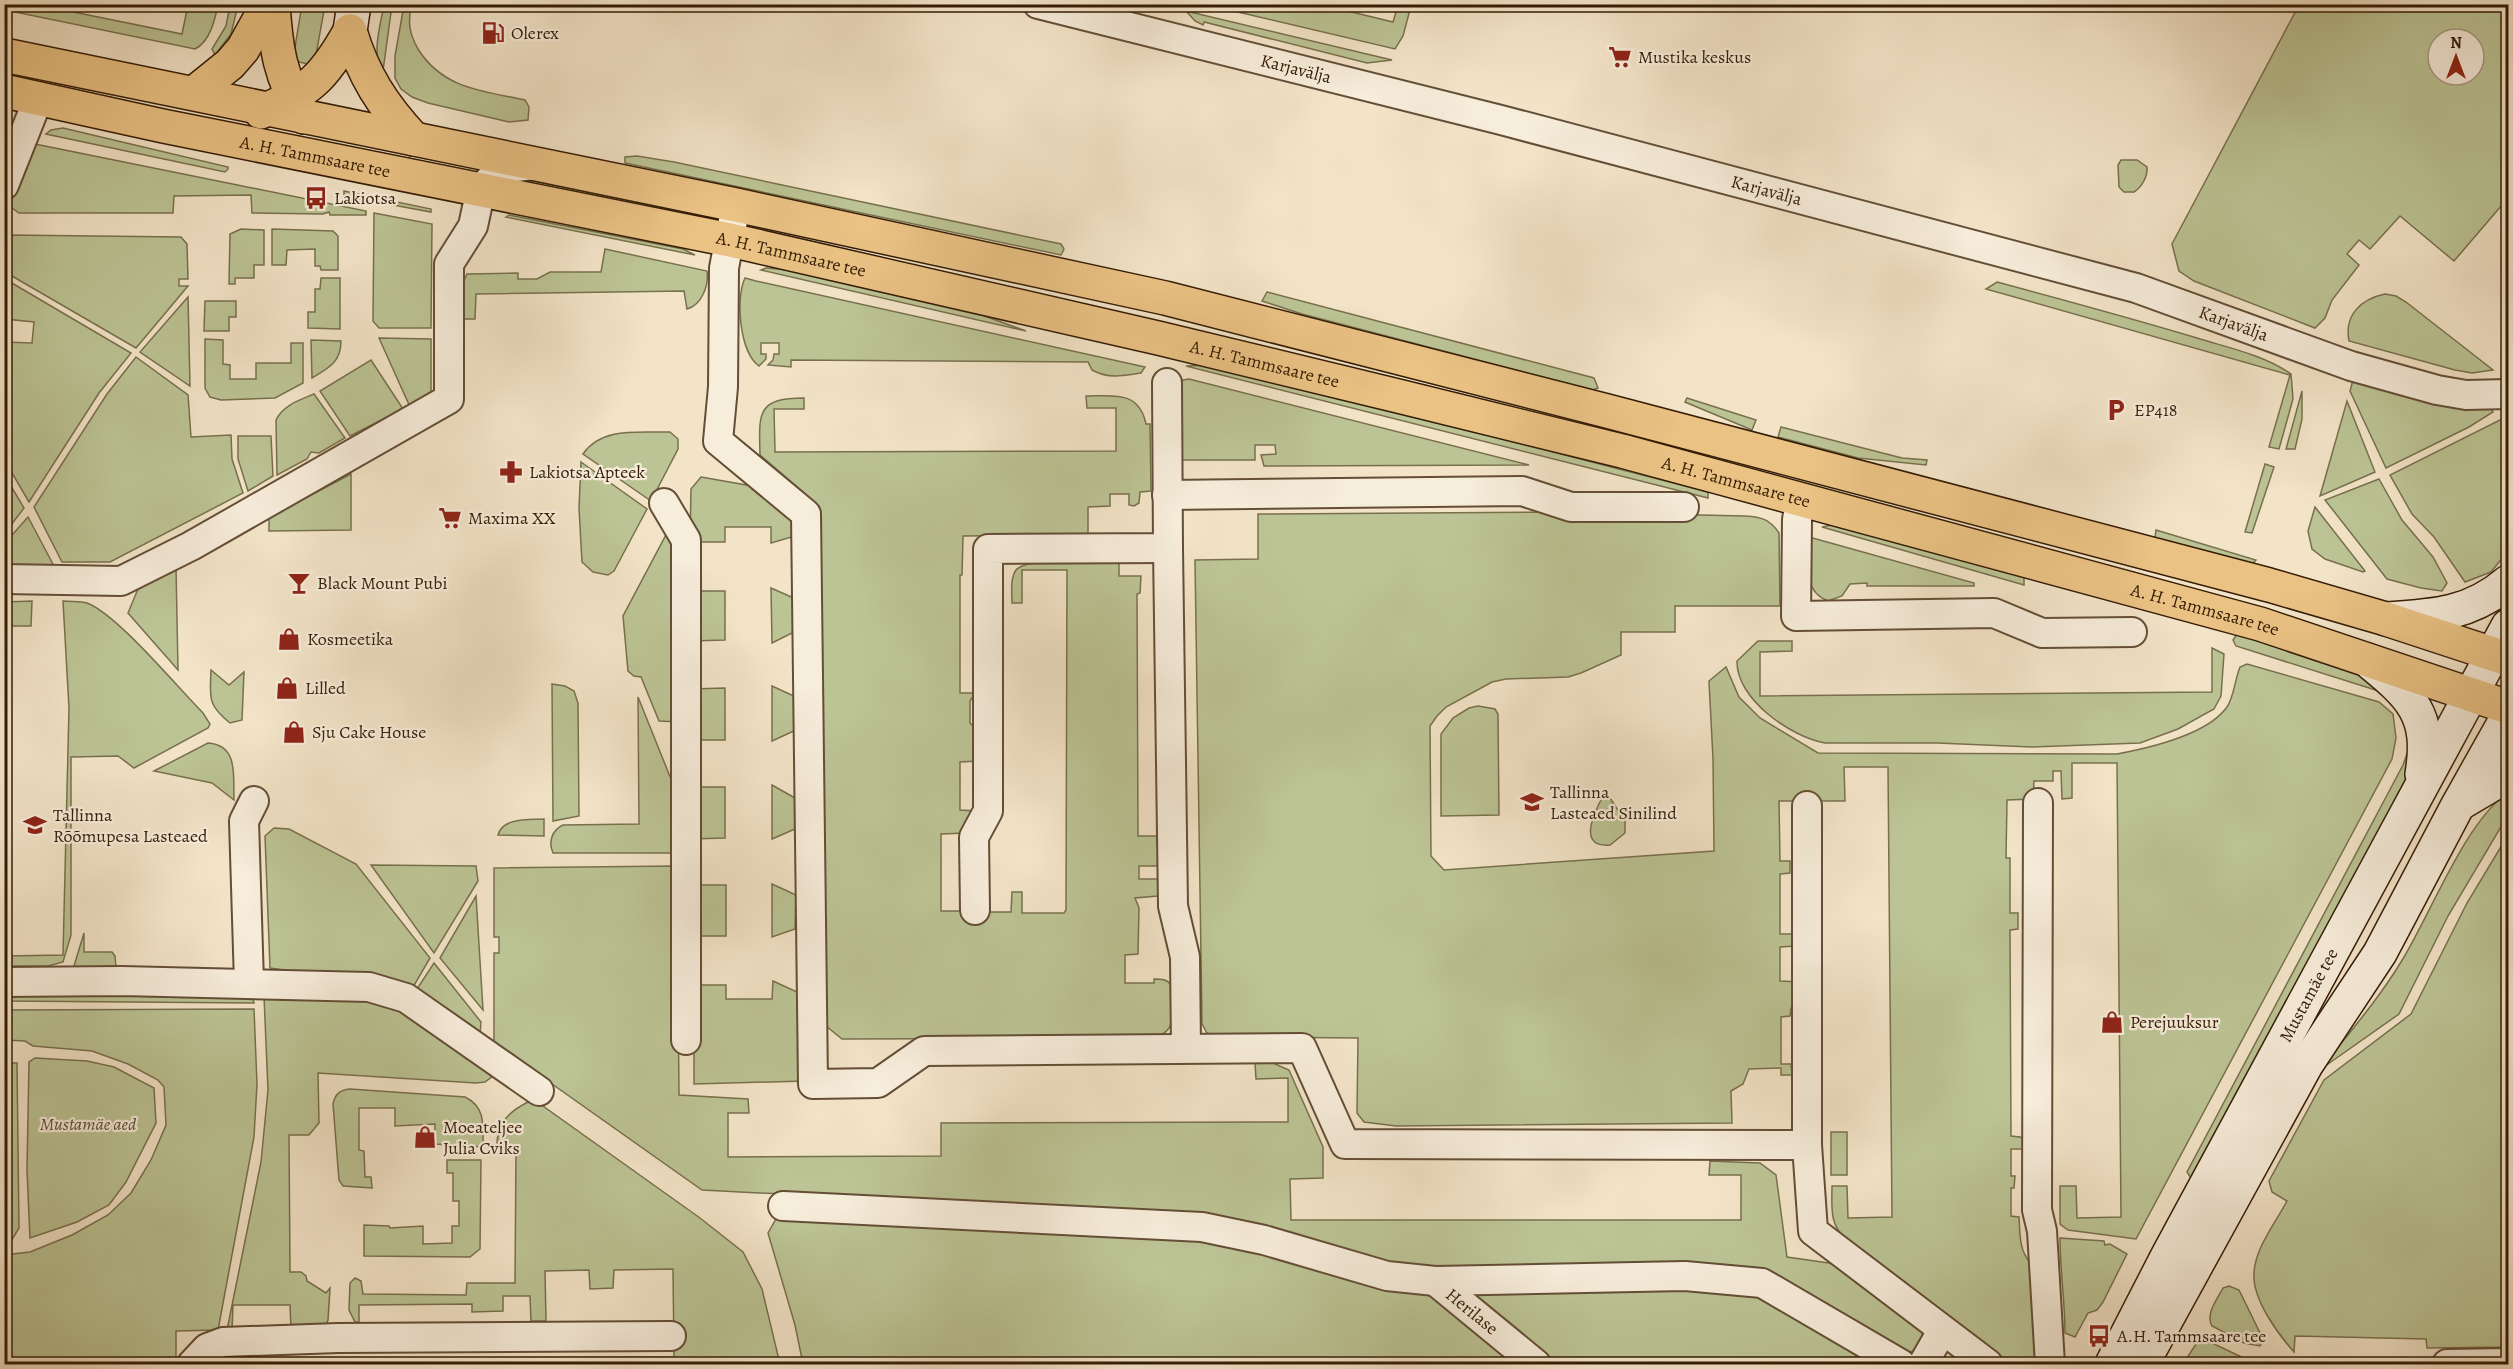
<svg xmlns="http://www.w3.org/2000/svg" width="2513" height="1369" viewBox="0 0 2513 1369" font-family="Alegreya,serif">
	<rect width="100%" height="100%" fill="#f3e4c8"/>
	<filter id="stains"><feTurbulence type="fractalNoise" baseFrequency=".00333" numOctaves="4"/><feColorMatrix values="0 0 0 0 .2 0 0 0 0 .09 0 0 0 0 .02 0 0 0 .5 -.17"/></filter>
	<radialGradient id="worn" r=".72"><stop offset=".6" stop-color="#630" stop-opacity="0"/><stop offset="1" stop-color="#630" stop-opacity=".3"/></radialGradient>
	<g fill="#bcc495" stroke="#78704d" stroke-width="1.5" fill-rule="evenodd">
		<path d="M5,4L39,5L182,34L188,5H218C215,19 210,42 195,49L5,10Z"/>
		<polygon points="230,5 238,5 231,34 215,55 212,49 226,26"/>
		<polygon points="302,5 325,5 314,66 296,61 295,47"/>
		<path d="M384,5H392L382,78C372,54 379,30 384,5Z"/>
		<path d="M404,5H411C408,23 409,33 418,49C443,89 483,91 525,100L529,107L528,120L509,122L428,103L412,97L401,89L395,78V56Z"/>
		<polygon points="1208,5 1323,5 1393,22 1398,5 1411,6 1403,36 1395,49"/>
		<path d="M2299,5H2508V198L2454,261L2400,216L2370,249L2359,240L2347,254L2359,265L2332,300L2325,318L2315,328L2194,281L2179,271L2172,244ZM2438,39H2474V75H2438Z"/>
		<polygon points="1186,11 1392,60 1367,63 1204,22 1203,25 1195,21"/>
		<polygon points="63,128 228,167 228,169 225,172 46,134 51,130"/>
		<polygon points="35,144 366,211 366,215 330,215 329,212 323,214 252,213 251,195 174,196 173,213 19,213 12,208 10,201"/>
		<polygon points="637,156 674,162 1061,244 1064,249 1061,255 625,163 625,157"/>
		<path d="M2121,160H2137L2147,167C2148,176 2142,187 2134,192H2124L2119,187L2118,165Z"/>
		<polygon points="344,191 431,209 431,212 344,196"/>
		<polygon points="374,213 432,224 431,328 379,328 373,321"/>
		<polygon points="509,215 683,249 695,255 506,217"/>
		<polygon points="241,229 264,230 264,265 254,265 254,278 235,278 235,284 229,284 230,234"/>
		<polygon points="272,229 333,231 338,236 338,270 321,270 320,266 315,266 315,249 287,250 286,265 272,265"/>
		<polygon points="8,235 181,237 187,244 188,279 179,279 179,286 188,286 136,348 5,272 5,236"/>
		<path d="M605,249L707,271C709,285 702,305 687,309L684,291L476,294L475,319H463V283L467,274L518,273V279H537L550,272H601Z"/>
		<polygon points="766,268 789,270 957,306 1026,331 761,270"/>
		<polygon points="321,278 340,278 340,329 308,328 308,312 315,312 315,289 320,289"/>
		<path d="M745,278L756,281L1145,367L1141,373C1123,376 1108,379 1092,370L1088,362L791,360V367L768,365L773,360L774,354H779V343H761V354H766V359L759,366C740,353 735,299 745,278Z"/>
		<polygon points="5,279 131,353 99,393 29,502 5,461 4,342 32,343 34,322 5,319"/>
		<path d="M1997,282C2064,300 2131,318 2197,338C2229,348 2264,355 2291,374L2293,399L2279,449L2269,447L2290,375L1986,289Z"/>
		<polygon points="1267,292 1594,378 1598,388 1593,390 1302,314 1262,301"/>
		<path d="M2385,294L2396,296L2406,302L2493,370L2472,373L2455,370L2349,341C2344,315 2361,299 2385,294Z"/>
		<polygon points="188,297 190,386 140,352"/>
		<polygon points="205,301 236,301 236,317 229,317 229,331 204,331"/>
		<polygon points="379,338 431,339 431,403 411,409"/>
		<polygon points="205,339 223,340 223,364 230,365 230,379 256,379 256,363 291,363 291,343 303,343 303,383 275,398 221,400 210,397 205,388"/>
		<path d="M311,340L341,341C341,362 329,368 312,378Z"/>
		<polygon points="136,357 188,395 191,437 231,435 232,459 243,493 110,562 62,562 34,507 107,394"/>
		<polygon points="371,360 403,409 350,436 320,391"/>
		<polygon points="1205,365 1352,400 1708,492 1708,498 1186,366"/>
		<polygon points="1189,379 1529,465 1264,466 1261,455 1276,454 1275,445 1255,445 1255,460 1181,460 1180,384 1183,380"/>
		<polygon points="2353,380 2490,407 2493,412 2469,427 2386,468 2350,391"/>
		<polygon points="2302,391 2302,419 2295,449 2286,449"/>
		<path d="M314,394L345,438L319,453L311,452L307,459L277,475L276,420C283,405 300,400 314,394Z"/>
		<path d="M1086,396C1113,396 1139,390 1146,424H1150L1151,491L1140,492L1139,503L1134,506L1129,505V494H1110V506L1088,507V535L963,536L962,575H960V693H975L970,701V723L980,733L978,761L960,762V810L976,811L965,833L941,834V911H961L964,916L986,912H1011L1012,892H1022V913H1064L1066,910L1067,570H1022V603H1012C1012,593 1010,579 1016,570C1027,557 1100,558 1119,557V576H1141L1140,593L1137,594L1138,836H1158V866H1139V879H1158V896L1135,898L1139,908L1138,954L1125,955V983H1154V979C1161,979 1167,979 1171,985C1175,993 1174,1021 1169,1028C1165,1034 1159,1036 1153,1038L842,1039L826,1026L818,512L802,491L760,455C759,414 756,398 804,398V409H774L775,452L1116,451V408H1087Z"/>
		<polygon points="1687,398 1756,420 1752,430 1685,402"/>
		<polygon points="2347,401 2375,472 2320,496"/>
		<polygon points="2508,416 2508,551 2491,572 2465,582 2434,537 2412,514 2390,475"/>
		<polygon points="1781,427 1902,458 1927,460 1926,465 1858,458 1778,437"/>
		<path d="M670,432L678,439V449L651,501L583,454C602,426 641,433 670,432Z"/>
		<polygon points="238,436 271,436 273,476 248,491 238,459"/>
		<polygon points="581,462 647,509 614,571 608,575 593,572 582,562 579,508"/>
		<polygon points="2265,464 2274,467 2252,533 2245,532"/>
		<polygon points="351,474 351,530 269,531 269,517"/>
		<polygon points="5,476 24,508 5,533 4,533"/>
		<polygon points="701,477 752,486 792,517 795,536 771,543 771,527 725,527 725,542 690,542 691,489"/>
		<polygon points="2379,479 2402,520 2433,557 2447,583 2442,591 2421,588 2387,579 2325,500"/>
		<polygon points="2315,507 2365,571 2363,572 2325,559 2312,549 2308,531"/>
		<path d="M1562,512L1745,516C1761,517 1770,519 1779,533L1780,606H1675V632H1621V655L1581,673L1568,677L1506,679L1492,682L1446,707L1437,716L1430,726L1431,856L1444,870L1714,851L1713,759L1709,681L1726,667L1739,697L1760,718L1818,753L2117,754C2149,748 2207,735 2227,707C2234,697 2235,679 2240,667L2247,664L2379,702L2393,714L2396,738L2392,759L2136,1239L2068,1230L2060,1224V1186H2076L2077,1218L2121,1217L2117,763H2072V798L2062,799L2061,771H2053V781H2034L2033,799L2007,800L2006,858H2010V913H2018V929L2010,930L2011,1136L2020,1137L2029,1142L2022,1149H2011V1176H2015L2014,1188H2011V1216L2019,1217C2020,1232 2019,1251 2030,1262L2035,1364H2011L2005,1362L1846,1239C1829,1225 1832,1206 1832,1186H1847L1848,1218L1892,1217L1888,767H1844L1845,801H1779L1780,861H1790V873L1780,874V934H1795V946L1780,947V981L1800,982V1008H1791L1790,1016L1781,1017V1064H1791L1792,1075H1781V1068L1749,1069L1743,1084L1731,1091L1732,1123L1396,1126L1364,1122L1357,1113L1358,1038L1219,1037L1207,1033L1202,1024L1195,560L1258,559V514Z"/>
		<polygon points="28,517 55,568 5,568 5,543"/>
		<polygon points="1832,525 2024,575 2024,585 1822,527"/>
		<polygon points="2156,530 2256,560 2252,564 2155,538"/>
		<polygon points="667,533 677,536 678,722 659,721 641,677 634,676 628,671 623,616"/>
		<path d="M1809,537L1974,583V586H1867V583L1850,584L1842,596L1828,601C1801,591 1809,560 1809,537Z"/>
		<polygon points="176,567 178,670 128,613 138,589"/>
		<polygon points="771,588 796,599 796,631 772,643"/>
		<polygon points="690,591 725,591 725,640 690,641"/>
		<polygon points="32,601 31,626 5,626 5,602"/>
		<path d="M63,601C71,602 80,601 87,603C118,615 177,687 203,713L210,724L208,728L134,768L118,756L71,757V935L63,962L48,966H5V956L63,955L69,708Z"/>
		<polygon points="2237,634 2359,674 2385,693 2236,646 2233,640"/>
		<path d="M1758,641H1792V651L1760,652V696L2212,692V648L2224,654L2221,696L2214,709L2178,729L2140,743L2032,747L1937,743H1825C1791,737 1736,699 1737,661Z"/>
		<path d="M211,670L229,685L244,672L242,720L230,723C207,705 210,697 211,670Z"/>
		<polygon points="552,684 565,686 574,691 578,703 579,816 553,821"/>
		<polygon points="772,686 796,697 796,730 772,741"/>
		<polygon points="725,688 725,740 690,740 690,689"/>
		<path d="M638,697L677,794V853H553C548,842 552,830 563,825L639,824Z"/>
		<polygon points="1478,706 1495,709 1498,714 1499,815 1441,816 1441,734 1453,718 1469,708"/>
		<polygon points="2414,734 2409,772 2380,831 2191,1178 2187,1172 2403,765"/>
		<path d="M208,743C239,745 233,777 234,800L212,783L154,771Z"/>
		<polygon points="772,785 795,798 795,829 772,839"/>
		<polygon points="690,787 725,787 725,838 690,839"/>
		<path d="M2508,792V815L2448,916L2399,1014L2321,1069C2348,1034 2378,1000 2401,962C2431,914 2463,825 2508,792Z"/>
		<path d="M1602,798H1610L1625,821V833L1610,845C1577,848 1594,813 1602,798Z"/>
		<path d="M544,819V836L498,835C503,817 529,820 544,819Z"/>
		<polygon points="274,828 289,829 356,864 430,958 412,989 270,968 265,836"/>
		<path d="M2508,835V1347L2427,1348L2426,1339L2295,1336L2294,1352C2278,1334 2252,1299 2254,1273C2255,1248 2276,1222 2287,1201L2272,1192L2269,1181L2324,1080L2411,1014L2467,903Z"/>
		<polygon points="371,865 476,866 478,881 434,953"/>
		<path d="M677,866L679,1095L748,1099L749,1113H728V1157L941,1156V1123L1288,1122V1078L1256,1079L1255,1063H1273L1289,1070L1323,1147V1178L1290,1179L1291,1220H1741V1175H1709L1710,1161L1760,1163L1776,1175L1787,1257L1829,1263L1845,1268L1923,1328C1923,1338 1919,1350 1908,1353L1774,1279L1445,1274L939,1202L702,1190L494,1043V953H499V937H494V868Z"/>
		<polygon points="772,884 796,895 795,929 772,937"/>
		<polygon points="692,885 726,885 726,936 693,936"/>
		<polygon points="476,896 483,1010 440,958"/>
		<polygon points="84,933 84,952 112,952 115,956 116,968 77,974 74,966"/>
		<polygon points="434,963 481,1022 480,1035 415,992"/>
		<polygon points="773,981 797,992 799,1031 805,1081 694,1084 694,985 726,985 726,999 772,999"/>
		<polygon points="252,995 254,1003 5,1001 4,996"/>
		<polygon points="264,996 376,997 410,1012 493,1076 485,1082 476,1083 318,1073 319,1123 309,1135 289,1135 290,1272 301,1272 306,1276 307,1281 326,1293 330,1288 328,1320 325,1327 291,1329 290,1305 233,1305 232,1330 227,1330 261,1162 268,1090"/>
		<polygon points="254,1009 257,1084 254,1137 218,1330 176,1331 176,1361 174,1364 5,1364 4,1255 30,1252 72,1235 108,1215 131,1193 151,1160 166,1125 164,1087 158,1080 128,1064 92,1051 33,1046 25,1041 5,1040 5,1010"/>
		<polygon points="35,1058 87,1061 114,1067 154,1088 156,1123 126,1182 109,1205 77,1222 30,1238 27,1170 29,1062"/>
		<polygon points="5,1063 17,1063 19,1228 10,1243 5,1246"/>
		<path d="M350,1089L465,1097C486,1107 483,1126 483,1147L435,1144V1124L395,1126V1108H359V1150L364,1151L365,1177H371L372,1188L343,1186L339,1180L333,1104C335,1094 340,1090 350,1089Z"/>
		<path d="M528,1102L540,1104L700,1218L743,1252L762,1289L780,1364H225L238,1359L674,1357L673,1269L614,1270L613,1288L590,1289L589,1270L545,1271L546,1321H531L530,1296H503V1311L472,1312V1304L359,1305V1322H355L349,1310L350,1283L355,1278L361,1281L363,1294L466,1295L467,1283H515L516,1149L502,1148L497,1143C498,1122 510,1111 528,1102Z"/>
		<rect x="1831" y="1132" width="16" height="43"/>
		<polygon points="447,1160 481,1160 480,1249 470,1257 364,1256 364,1225 389,1226 390,1228 423,1226 423,1244 452,1243 452,1226 459,1226 459,1201 453,1201 453,1173 447,1173"/>
		<polygon points="784,1217 1206,1237 1431,1287 1525,1364 803,1364 795,1325 768,1233 776,1219"/>
		<path d="M2060,1238L2104,1241L2105,1245L2110,1244L2127,1254L2103,1302L2097,1310L2088,1313L2075,1337L2065,1333C2065,1301 2060,1270 2060,1238Z"/>
		<polygon points="1688,1284 1764,1297 1887,1364 1550,1364 1473,1301 1475,1292"/>
		<path d="M2229,1286L2239,1290L2263,1339L2260,1346L2244,1343L2212,1326C2205,1314 2217,1300 2223,1288Z"/>
		<polygon points="2198,1341 2208,1341 2256,1364 2183,1364"/>
	</g>
	<g fill="none" stroke-linecap="round" stroke-linejoin="round">
		<g stroke="#644e36" stroke-width="32">
			<g id="street">
				<path id="s1" d="M1038,4L1501,120L2136,288L2351,366L2437,390L2466,395L2508,394"/>
				<polyline points="4,185 39,97"/>
				<polyline points="736,205 724,268 723,387 718,441 806,514 813,1084 878,1083 924,1051 1302,1048 1345,1144 1807,1145"/>
				<polyline points="1167,495 1522,491 1571,507 1684,507"/>
				<polyline points="1800,499 1797,520 1796,616 1994,613 2042,633 2132,632"/>
				<polyline points="664,503 686,540 686,1040"/>
				<polyline points="1168,548 1173,906 1185,957 1186,1047"/>
				<polyline points="4,579 121,581 191,546 449,399 449,264 473,226 481,189 494,175 507,168 534,165"/>
				<polyline points="2038,803 2037,1210 2042,1231 2050,1364"/>
				<polyline points="1807,806 1807,1145 1813,1231 1988,1364"/>
				<polyline points="975,910 974,837 988,811 988,549 1168,548 1167,383"/>
				<polyline points="4,982 122,981 369,987 406,998 539,1091"/>
				<polyline points="249,983 244,821 254,801"/>
				<polyline points="783,1206 1202,1227 1264,1240 1387,1276 1435,1281 1685,1276 1762,1283 1901,1364"/>
				<path id="s2" d="M1435,1281L1536,1364"/>
				<polyline points="192,1364 207,1348 223,1342 338,1338 671,1336"/>
				<polyline points="1923,1364 1942,1331"/>
				<polyline points="2447,1364 2508,1363"/>
			</g>
		</g>
		<g stroke="#341c05" stroke-width="36">
			<g id="secondary">
				<polyline points="350,31 354,4"/>
				<path d="M2386,619C2434,616 2471,614 2508,582"/>
				<path d="M2367,660C2411,696 2432,714 2422,774"/>
				<polyline points="2459,804 2508,775"/>
				<path id="s3" d="M2112,1364L2167,1257L2508,626"/>
				<polyline points="2142,1364 2306,1065 2380,953 2458,805 2508,716"/>
			</g>
		</g>
		<g stroke="#341c05" stroke-width="36">
			<g id="primary">
				<path d="M273,4C276,50 280,77 304,117"/>
				<path d="M350,31C363,75 383,106 414,139"/>
				<polyline points="4,55 736,205 1165,298 1607,411 2269,585 2386,619 2508,659"/>
				<path id="s4" d="M4,91L163,126L730,240L1158,338L1398,396L1622,451L2260,624L2508,707"/>
				<polyline points="194,93 230,64 243,49 268,4"/>
				<path d="M261,112C309,91 324,78 350,31"/>
			</g>
		</g>
		<use href="#street" stroke="#f7eddb" stroke-width="28"/>
		<use href="#secondary" stroke="#f7eddb" stroke-width="33"/>
		<use href="#primary" stroke="#eac284" stroke-width="33"/>
	</g>
	<defs>
		<g id="fuel-bare" transform="scale(1.8)"><path d="M-5.5-6h7V0h2V4h1.3V-2.5L3-4.5l.8-.8L6-3V5H2.5V1h-1V6h-7ZM-4.2-4.7v3.2H.2V-4.7Z" fill="#8f2418" stroke="#f7eddb" stroke-width="2.5" paint-order="stroke"/></g>
		<g id="supermarket-bare" transform="scale(1.8)"><path d="M-6-5.5h2.5l.6 2H6L4.5 2H-2.5L-4.4-4H-6ZM-1.5 3.2a1.3 1.3 0 1 0 .1 0ZM3 3.2a1.3 1.3 0 1 0 .1 0Z" fill="#8f2418" stroke="#f7eddb" stroke-width="2.5" paint-order="stroke"/></g>
		<g id="bus-bare" transform="scale(1.8)"><path d="M-5-6H5V4H4V6H2V4H-2V6H-4V4H-5ZM-3.5-4V0h7V-4ZM-3.5 1.2v1.5H-2V1.2ZM2 1.2v1.5H3.5V1.2Z" fill="#8f2418" stroke="#f7eddb" stroke-width="2.5" paint-order="stroke"/></g>
		<g id="parking-bare" transform="scale(1.8)"><path d="M-3.5-5.5H1a3.5 3.5 0 0 1 0 7H-1V5.5H-3.5ZM-1-3.4V-.6H.8a1.4 1.4 0 0 0 0-2.8Z" fill="#8f2418" stroke="#f7eddb" stroke-width="2.5" paint-order="stroke"/></g>
		<g id="pharmacy-bare" transform="scale(1.8)"><path d="M-2-6h4v4h4v4h-4v4h-4v-4h-4v-4h4Z" fill="#8f2418" stroke="#f7eddb" stroke-width="2.5" paint-order="stroke"/></g>
		<g id="bar-bare" transform="scale(1.8)"><path d="M-6-5H6L.8 .8V4.5H3.5V6h-7V4.5H-.8V.8Z" fill="#8f2418" stroke="#f7eddb" stroke-width="2.5" paint-order="stroke"/></g>
		<g id="shop-bare" transform="scale(1.8)"><path d="M-5-2.5h2.3a2.7 3.5 0 0 1 5.4 0H5L5.5 6h-11ZM-1.5-2.5h3a1.5 2.3 0 0 0-3 0Z" fill="#8f2418" stroke="#f7eddb" stroke-width="2.5" paint-order="stroke"/></g>
		<g id="school-bare" transform="scale(1.8)"><path d="M0-5L7-2L0 1L-7-2ZM-4 1L0 2.5L4 1V4Q0 6-4 4Z" fill="#8f2418" stroke="#f7eddb" stroke-width="2.5" paint-order="stroke"/></g>
	</defs>
	<g fill-rule="evenodd">
		<use href="#fuel-bare" x="493" y="33"/>
		<use href="#supermarket-bare" x="1620" y="57"/>
		<use href="#bus-bare" x="316" y="198"/>
		<use href="#parking-bare" x="2116" y="410"/>
		<use href="#pharmacy-bare" x="511" y="472"/>
		<use href="#supermarket-bare" x="450" y="518"/>
		<use href="#bar-bare" x="299" y="583"/>
		<use href="#shop-bare" x="289" y="639"/>
		<use href="#shop-bare" x="287" y="688"/>
		<use href="#shop-bare" x="294" y="732"/>
		<use href="#school-bare" x="1532" y="802"/>
		<use href="#school-bare" x="35" y="825"/>
		<use href="#shop-bare" x="2112" y="1022"/>
		<use href="#shop-bare" x="425" y="1137"/>
		<use href="#bus-bare" x="2099" y="1336"/>
	</g>
	<g text-anchor="middle" stroke-width="4.5" stroke-linejoin="round" paint-order="stroke">
		<g font-size="18" fill="#341c05" stroke="#f7eddb" text-anchor="start">
			<text x="511" y="39">Olerex</text>
			<text x="1638" y="63">Mustika keskus</text>
			<text x="334" y="204">Lakiotsa</text>
			<text x="2134" y="416">EP418</text>
			<text x="529" y="478">Lakiotsa Apteek</text>
			<text x="468" y="524">Maxima XX</text>
			<text x="317" y="589">Black Mount Pubi</text>
			<text x="307" y="645">Kosmeetika</text>
			<text x="305" y="694">Lilled</text>
			<text x="312" y="738">Sju Cake House</text>
			<text x="1550" y="798">Tallinna<tspan x="1550" dy="21">Lasteaed Sinilind</tspan></text>
			<text x="53" y="821">Tallinna<tspan x="53" dy="21">Rõõmupesa Lasteaed</tspan></text>
			<text x="2130" y="1028">Perejuuksur</text>
			<text x="443" y="1133">Moeateljee<tspan x="443" dy="21">Julia Cviks</tspan></text>
			<text x="2117" y="1342">A.H. Tammsaare tee</text>
		</g>
		<g font-size="18" fill="#341c05" stroke="#f7eddb">
			<text dy="6" stroke="none"><textPath href="#s1" startOffset="266">Karjavälja</textPath></text>
			<text dy="6" stroke="none"><textPath href="#s4" startOffset="318">A. H. Tammsaare tee</textPath></text>
			<text dy="6" stroke="none"><textPath href="#s1" startOffset="752">Karjavälja</textPath></text>
			<text dy="6" stroke="none"><textPath href="#s4" startOffset="804">A. H. Tammsaare tee</textPath></text>
			<text dy="6" stroke="none"><textPath href="#s1" startOffset="1238">Karjavälja</textPath></text>
			<text dy="6" stroke="none"><textPath href="#s4" startOffset="1290">A. H. Tammsaare tee</textPath></text>
			<text dy="6" stroke="none"><textPath href="#s4" startOffset="1776">A. H. Tammsaare tee</textPath></text>
			<text dy="6" stroke="none"><textPath href="#s4" startOffset="2262">A. H. Tammsaare tee</textPath></text>
			<text dy="6" stroke="none"><textPath href="#s3" startOffset="418">Mustamäe tee</textPath></text>
			<text dy="6" stroke="none"><textPath href="#s2" startOffset="48">Herilase</textPath></text>
		</g>
		<g font-size="18" font-style="italic" fill="#5d4e30" stroke="#f7eddb">
			<text x="88" y="1130">Mustamäe aed</text>
		</g>
	</g>
	<rect width="2513" height="1369" fill="none" stroke="#f3e4c8" stroke-width="24"/>
	<rect x="6" y="6" width="2501" height="1357" fill="none" stroke="#341c05" stroke-width="3"/>
	<rect x="12" y="12" width="2489" height="1345" fill="none" stroke="#341c05" stroke-width="1.5"/>
	<g transform="translate(2456 57)"><circle r="28" fill="#f7eddb" stroke="#a99985" stroke-width="1.5"/>
	<path d="M0-4.5L10 22L0 15L-10 22Z" fill="#8f2418"/>
	<text y="-9" font-size="16" font-weight="bold" text-anchor="middle" fill="#341c05">N</text>
	</g>
	<rect width="100%" height="100%" filter="url(#stains)"/>
	<rect width="100%" height="100%" fill="url(#worn)"/>
</svg>
